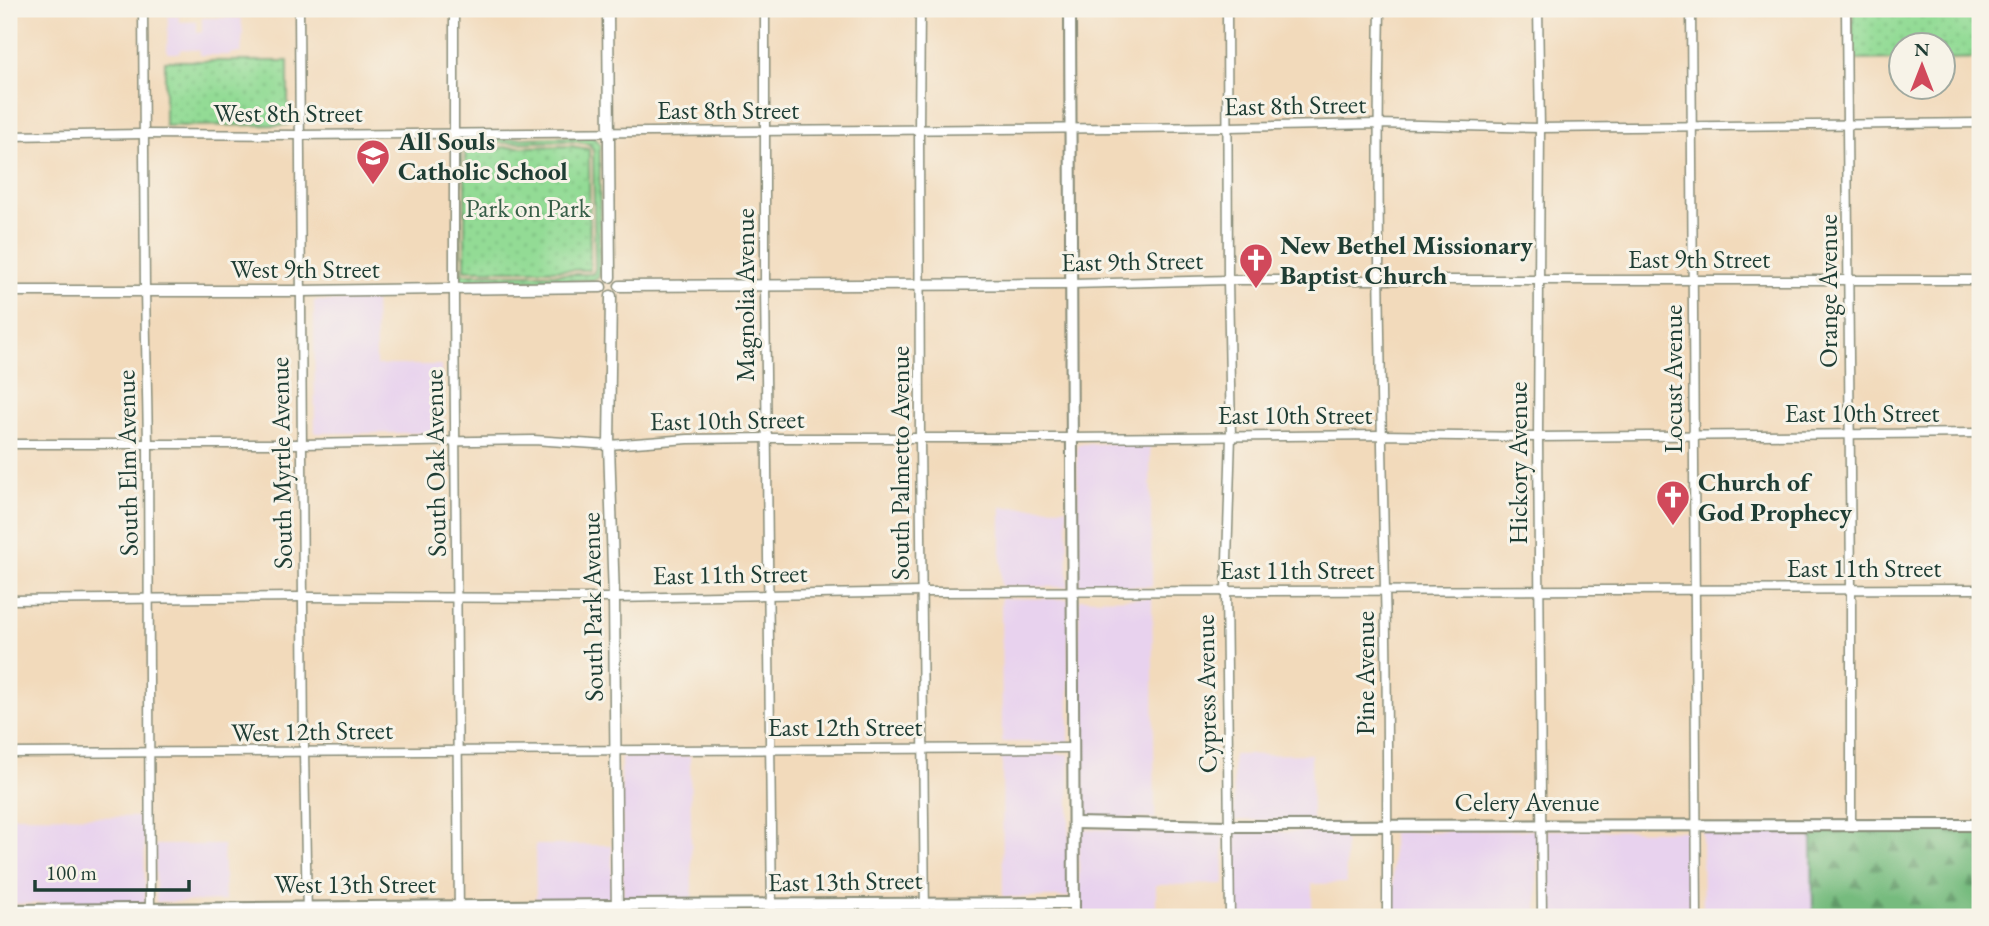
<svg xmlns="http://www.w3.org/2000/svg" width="1989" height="926" viewBox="0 0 1989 926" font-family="'EB Garamond',serif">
	<defs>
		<pattern id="forest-firs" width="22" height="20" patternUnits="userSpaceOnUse" patternTransform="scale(1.75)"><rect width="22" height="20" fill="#76bb7e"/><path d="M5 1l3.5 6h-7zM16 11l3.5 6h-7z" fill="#609968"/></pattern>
		<pattern id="park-dots" width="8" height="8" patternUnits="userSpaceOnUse" patternTransform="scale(1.75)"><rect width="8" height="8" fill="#93db95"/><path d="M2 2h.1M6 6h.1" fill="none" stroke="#7ebd81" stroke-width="1.8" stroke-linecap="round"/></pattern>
	</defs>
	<rect width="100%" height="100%" fill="#f7f3e8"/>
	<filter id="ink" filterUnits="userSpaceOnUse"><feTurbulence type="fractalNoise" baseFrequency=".0143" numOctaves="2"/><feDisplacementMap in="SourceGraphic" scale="14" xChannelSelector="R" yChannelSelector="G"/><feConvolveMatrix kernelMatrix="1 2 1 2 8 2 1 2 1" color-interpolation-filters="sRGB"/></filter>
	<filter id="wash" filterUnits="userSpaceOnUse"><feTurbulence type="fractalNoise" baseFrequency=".00686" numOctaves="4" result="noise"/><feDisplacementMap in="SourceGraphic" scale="28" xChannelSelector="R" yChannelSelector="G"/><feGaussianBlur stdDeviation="1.57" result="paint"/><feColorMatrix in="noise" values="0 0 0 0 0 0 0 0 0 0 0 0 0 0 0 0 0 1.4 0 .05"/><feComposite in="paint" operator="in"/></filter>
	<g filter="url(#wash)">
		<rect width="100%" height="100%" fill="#f2dabb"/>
		<g fill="#e8d2ee">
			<polygon points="168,16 179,16 180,22 197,22 197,33 202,32 202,18 241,18 243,33 241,53 231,53 230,55 200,55 199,50 181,49 180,53 167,53"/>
			<polygon points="314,301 375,301 376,365 441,365 443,433 315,433"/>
			<polygon points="1150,443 1152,586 1079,587 1077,444"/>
			<polygon points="1001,507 1067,508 1068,587 1001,586"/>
			<polygon points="1001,598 1068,599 1069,742 1002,742"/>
			<polygon points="1152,598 1155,819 1079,817 1079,599"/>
			<polygon points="1002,754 1069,754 1069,897 1003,897"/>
			<polygon points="1311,754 1312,820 1234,820 1233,755"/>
			<polygon points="690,756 692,899 623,899 621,757"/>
			<polygon points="9,816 144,817 145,902 9,904"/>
			<polygon points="1079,829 1223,832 1224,884 1156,885 1156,917 1079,917"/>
			<polygon points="1537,830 1537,917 1393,917 1392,832"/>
			<polygon points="1547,830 1691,831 1692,916 1547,917"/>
			<polygon points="1702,831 1812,831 1813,915 1703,916"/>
			<polygon points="1234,832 1345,832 1346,883 1312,884 1312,917 1236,917"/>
			<polygon points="155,845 223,845 225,901 156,902"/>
			<polygon points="535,845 612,845 612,899 536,900"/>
			<rect x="623" y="911" width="70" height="6"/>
			<polygon points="302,913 302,917 156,917 156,914"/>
			<polygon points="145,914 145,917 9,917 9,916"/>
		</g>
		<polygon fill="url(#forest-firs)" stroke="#4a7c59" stroke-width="2" points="1980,830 1980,917 1813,915 1812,831"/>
		<g fill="url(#park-dots)" stroke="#598c64" stroke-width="2" fill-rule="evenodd">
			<polygon points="1853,9 1980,9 1980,58 1944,59 1944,46 1902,46 1901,59 1853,60"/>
			<polygon points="165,61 288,61 288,125 165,126"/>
			<path d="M592,136L600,145L599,275L598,278L592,280L461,281L459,140ZM571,141L589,144L593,149L595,269L593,274H463L461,270V147L462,144Z"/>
			<polygon points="571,146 589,149 590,270 465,270 465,148"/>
			<polygon points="918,910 918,917 778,917 777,912"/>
		</g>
	</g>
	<g filter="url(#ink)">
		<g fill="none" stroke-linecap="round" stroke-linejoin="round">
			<g stroke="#888c78" stroke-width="11">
				<g id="minor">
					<polyline points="143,9 145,290 148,443 150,917"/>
					<polyline points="299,9 304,752 307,917"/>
					<polyline points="454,9 454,300 459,917"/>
					<polyline points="765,9 765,285 772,917"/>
					<polyline points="920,9 919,130 920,439 925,917"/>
					<polyline points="1227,9 1228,280 1231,436 1226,591 1230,917"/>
					<path d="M1380,9C1376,202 1381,396 1385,590C1388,699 1387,808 1387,917"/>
					<polyline points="1538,9 1540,128 1538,437 1542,917"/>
					<polyline points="1691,9 1697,917"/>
					<polyline points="1846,9 1851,588 1851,825"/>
					<polyline points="9,136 144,134 300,135 1229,127 1378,124 1540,128 1980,123"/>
					<polyline points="1072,284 1228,280 1980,280"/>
					<polyline points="9,444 303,444 534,440 609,445 688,439 766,438 1072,438 1381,435 1538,437 1980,433"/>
					<polyline points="9,600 303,597 614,598 922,592 1980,589"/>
					<polyline points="9,753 1074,748"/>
				</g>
			</g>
			<g stroke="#888c78" stroke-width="13">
				<g id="tertiary">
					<polyline points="608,9 610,277"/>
					<polyline points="620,286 1072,284"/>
					<polyline points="9,291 300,291 601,287"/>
					<polyline points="611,296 609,445 614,598 617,917"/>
				</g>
			</g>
			<g stroke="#888c78" stroke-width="14">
				<g id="secondary">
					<polyline points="1070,9 1074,917"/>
					<polyline points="1074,823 1229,826 1980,825"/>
					<polyline points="9,910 617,905 1074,903"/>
				</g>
			</g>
			<use href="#minor" stroke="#fff" stroke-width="8"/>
			<use href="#tertiary" stroke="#fff" stroke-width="10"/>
			<use href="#secondary" stroke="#fff" stroke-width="10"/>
		</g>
	</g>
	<defs>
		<g id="school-pin" transform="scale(1.75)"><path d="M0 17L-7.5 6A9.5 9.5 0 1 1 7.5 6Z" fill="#d1495b" stroke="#f7f3e8"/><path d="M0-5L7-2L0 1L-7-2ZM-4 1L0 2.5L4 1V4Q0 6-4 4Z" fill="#fff"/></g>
		<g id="church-pin" transform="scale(1.75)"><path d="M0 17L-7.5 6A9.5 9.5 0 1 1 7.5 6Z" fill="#d1495b" stroke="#f7f3e8"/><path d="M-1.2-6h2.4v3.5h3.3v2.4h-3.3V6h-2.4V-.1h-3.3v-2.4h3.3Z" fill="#fff"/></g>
	</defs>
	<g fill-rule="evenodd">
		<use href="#school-pin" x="373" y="156"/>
		<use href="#church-pin" x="1256" y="260"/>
		<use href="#church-pin" x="1673" y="497"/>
	</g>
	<g text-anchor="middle" stroke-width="6" stroke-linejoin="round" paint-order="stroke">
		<g font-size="26" fill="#1f3d34" stroke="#f7f3e8">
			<text transform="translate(1295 105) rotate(-1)" y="9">East 8th Street</text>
			<text x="728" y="119">East 8th Street</text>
			<text x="288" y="122">West 8th Street</text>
			<text x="1699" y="268">East 9th Street</text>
			<text transform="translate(1132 261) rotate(-1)" y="9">East 9th Street</text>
			<text x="305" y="278">West 9th Street</text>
			<text transform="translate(1828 291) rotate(-90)" y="9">Orange Avenue</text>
			<text transform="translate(745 295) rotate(-90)" y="9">Magnolia Avenue</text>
			<text transform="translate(1673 379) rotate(-90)" y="9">Locust Avenue</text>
			<text x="1862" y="422">East 10th Street</text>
			<text x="1295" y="424">East 10th Street</text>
			<text transform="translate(727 420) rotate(-1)" y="9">East 10th Street</text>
			<text transform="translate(127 463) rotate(-91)" y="9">South Elm Avenue</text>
			<text transform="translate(281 463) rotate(-91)" y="9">South Myrtle Avenue</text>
			<text transform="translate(435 463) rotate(-91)" y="9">South Oak Avenue</text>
			<text transform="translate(900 463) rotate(-90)" y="9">South Palmetto Avenue</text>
			<text transform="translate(1518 463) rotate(-90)" y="9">Hickory Avenue</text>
			<text x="1864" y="577">East 11th Street</text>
			<text x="1297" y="579">East 11th Street</text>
			<text transform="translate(730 574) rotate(-1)" y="9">East 11th Street</text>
			<text transform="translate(592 607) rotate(-91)" y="9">South Park Avenue</text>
			<text transform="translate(1365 673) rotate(-90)" y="9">Pine Avenue</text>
			<text transform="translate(1206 694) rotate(-91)" y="9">Cypress Avenue</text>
			<text x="845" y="736">East 12th Street</text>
			<text transform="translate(312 731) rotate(-1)" y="9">West 12th Street</text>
			<text x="1527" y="811">Celery Avenue</text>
			<text transform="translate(845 881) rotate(-1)" y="9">East 13th Street</text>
			<text x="355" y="893">West 13th Street</text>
		</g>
		<g font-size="26" font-weight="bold" fill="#1f3d34" stroke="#f7f3e8" text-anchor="start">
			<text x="398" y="150">All Souls<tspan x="398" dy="30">Catholic School</tspan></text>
			<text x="1280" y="254">New Bethel Missionary<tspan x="1280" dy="30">Baptist Church</tspan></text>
			<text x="1698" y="491">Church of<tspan x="1698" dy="30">God Prophecy</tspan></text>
		</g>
		<g font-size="26" fill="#365d47" stroke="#f7f3e8">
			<text x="528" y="217">Park on Park</text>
		</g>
	</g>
	<rect width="1989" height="926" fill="none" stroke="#f7f3e8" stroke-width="35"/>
	<g transform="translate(1922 66)"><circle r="33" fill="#f7f3e8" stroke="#a1aaa0" stroke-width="2"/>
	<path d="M0-5L12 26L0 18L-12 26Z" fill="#d1495b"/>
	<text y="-10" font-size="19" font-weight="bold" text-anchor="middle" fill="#1f3d34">N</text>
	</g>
	<path d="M35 880v10h154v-10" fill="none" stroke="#1f3d34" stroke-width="3.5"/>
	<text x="46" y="880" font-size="21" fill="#1f3d34" stroke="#f7f3e8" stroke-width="5" paint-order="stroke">100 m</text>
</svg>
